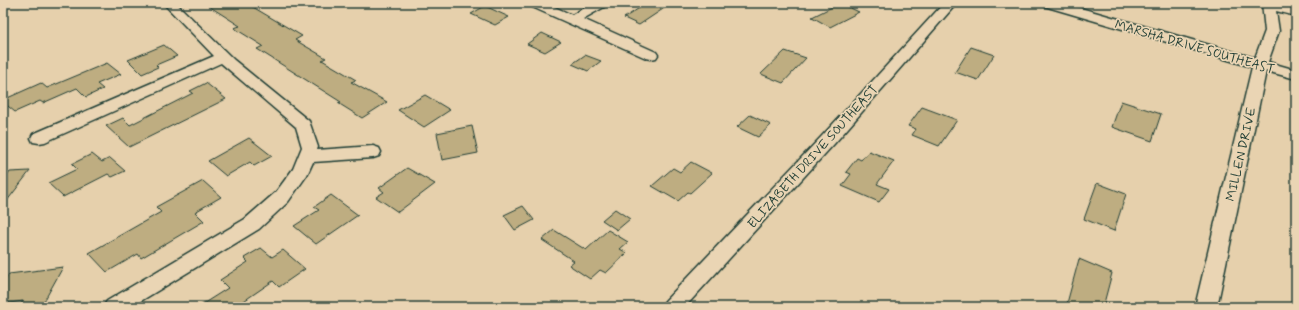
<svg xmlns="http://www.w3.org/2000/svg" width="1299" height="310" viewBox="0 0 1299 310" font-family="Mynerve,sans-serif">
	<rect width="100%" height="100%" fill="#e6d0ac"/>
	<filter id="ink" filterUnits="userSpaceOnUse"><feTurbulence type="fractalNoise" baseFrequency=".025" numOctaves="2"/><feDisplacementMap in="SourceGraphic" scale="8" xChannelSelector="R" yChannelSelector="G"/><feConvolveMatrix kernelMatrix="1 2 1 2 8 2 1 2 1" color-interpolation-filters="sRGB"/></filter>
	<g filter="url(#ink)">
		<g fill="#bead81" stroke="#1f3d34">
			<polygon points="204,3 246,3 302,36 295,40 326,58 322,60 356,80 351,82 387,102 362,118 338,103 341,102 257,49 263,46 234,28 240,26"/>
			<polygon points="647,3 672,3 639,25 624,18"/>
			<polygon points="840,3 859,12 830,27 812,17"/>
			<polygon points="485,6 509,17 495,25 471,14"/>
			<polygon points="542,33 561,42 545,52 527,44"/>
			<polygon points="164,45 177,56 156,65 158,67 142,74 128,60"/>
			<polygon points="971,47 994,55 978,80 955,72"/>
			<polygon points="785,51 806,58 783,83 761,74"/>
			<polygon points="585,55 601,61 588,71 572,64"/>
			<polygon points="107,63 121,74 97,84 103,89 86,97 77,88 43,103 40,101 15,112 3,102 3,100 41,83 47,88"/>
			<polygon points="206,83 226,99 129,147 106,126 123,118 130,125 193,93 190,91"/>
			<polygon points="425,95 450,110 424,127 398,110"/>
			<polygon points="1121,101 1161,114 1152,141 1112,127"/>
			<polygon points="922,107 957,120 939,146 912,135 916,129 908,126"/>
			<polygon points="750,115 771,125 758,137 737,127"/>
			<polygon points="472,126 478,153 442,160 437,133"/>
			<polygon points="249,138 272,156 254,166 250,162 226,176 208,161"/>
			<polygon points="869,151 894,161 877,184 889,189 879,202 842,186 851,174 846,172 857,158 861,160"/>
			<polygon points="92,154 102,162 110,158 125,171 112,177 108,174 63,197 48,183 77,169 72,164"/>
			<polygon points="691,162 712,173 690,193 688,192 678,201 652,186 673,168 680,172"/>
			<polygon points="407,168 435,184 398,212 376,197 384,192 379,188"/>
			<polygon points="30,171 3,206 3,181 10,172"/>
			<polygon points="203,181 221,197 195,212 204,221 141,258 138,254 107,272 89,253 161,212 156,207"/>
			<polygon points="1097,183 1126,194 1114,231 1084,219"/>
			<polygon points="331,195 358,215 316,244 294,226 319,210 314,207"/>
			<polygon points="523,206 534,220 515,230 504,215"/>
			<polygon points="615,209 630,219 617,230 602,220"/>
			<polygon points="554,230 586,250 608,230 628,242 620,249 627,253 606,273 600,270 590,279 569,265 574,261 542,240"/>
			<polygon points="261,248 272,257 283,250 305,269 279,287 273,281 235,307 198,307 228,288 220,280 248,262 244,258"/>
			<polygon points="1079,259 1112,273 1103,307 1066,307"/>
			<polygon points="63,267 42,305 19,307 23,301 3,304 3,284 9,274"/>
		</g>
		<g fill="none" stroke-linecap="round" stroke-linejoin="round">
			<g stroke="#1f3d34" stroke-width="3">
				<g id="minor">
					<polygon points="163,3 176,3 234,60 309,121 318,147 317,150 373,146 379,148 381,152 379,156 373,158 313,162 307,175 288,202 259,229 131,307 103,307 107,301 245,219 276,192 293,169 302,147 296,127 221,63 45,142 39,143 33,142 31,138 33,134 214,56"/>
					<polygon points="529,3 546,3 572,15 592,3 607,3 606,6 583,19 656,52 658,55 656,58 651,59 646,58 530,6"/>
					<polygon points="944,3 957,3 834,144 685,307 661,307 665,301 822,136"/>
					<polygon points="1043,3 1063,3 1255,58 1265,31 1262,3 1290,3 1288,6 1296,8 1296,16 1276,11 1279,31 1268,62 1296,70 1296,79 1266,71 1217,307 1195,307 1252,67 1044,6"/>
				</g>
			</g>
			<use href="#minor" fill="#ead5b4" fill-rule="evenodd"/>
		</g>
	</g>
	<g text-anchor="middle" stroke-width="3.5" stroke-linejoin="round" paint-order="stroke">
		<g font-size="13" fill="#1f3d34" stroke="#ead5b4">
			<text transform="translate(1195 46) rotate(16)" y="5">MARSHA DRIVE SOUTHEAST</text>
			<text transform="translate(1240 154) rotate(-77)" y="5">MILLEN DRIVE</text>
			<text transform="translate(812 156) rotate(-48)" y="5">ELIZABETH DRIVE SOUTHEAST</text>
		</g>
	</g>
	<rect width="1299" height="310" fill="none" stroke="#ead5b4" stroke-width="16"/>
	<rect x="8" y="8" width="1283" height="294" fill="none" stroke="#1f3d34" stroke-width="1.5" filter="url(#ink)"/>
</svg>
